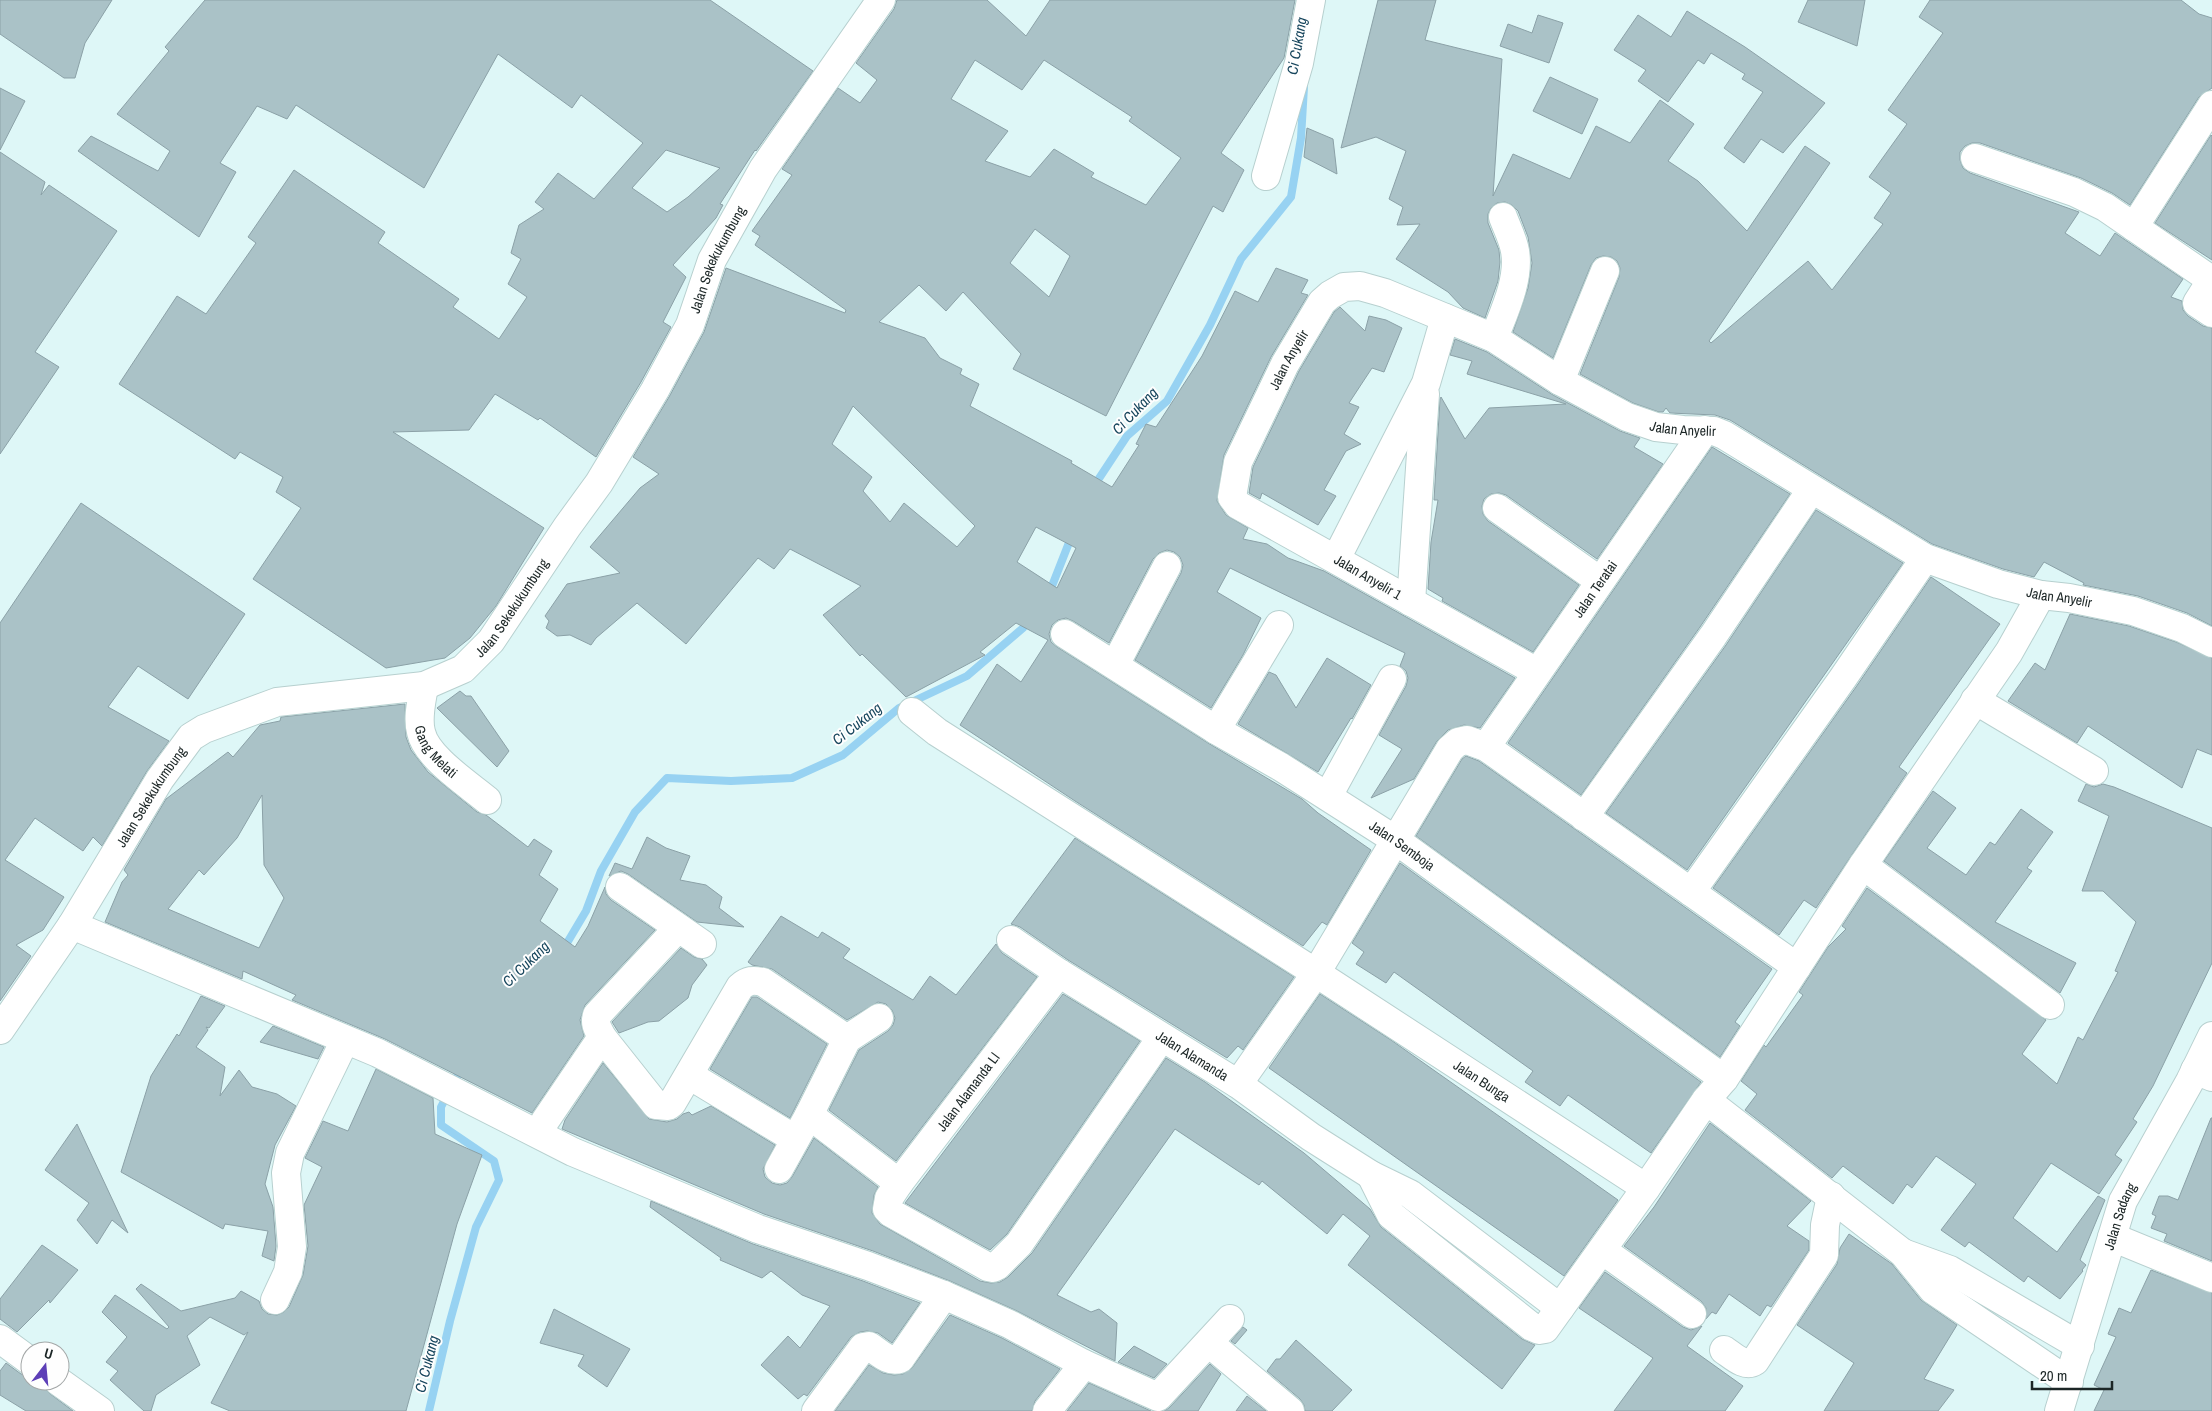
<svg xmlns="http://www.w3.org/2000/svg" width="2212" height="1411" viewBox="0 0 2212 1411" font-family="'Archivo Narrow',sans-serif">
	<rect width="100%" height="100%" fill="#def7f7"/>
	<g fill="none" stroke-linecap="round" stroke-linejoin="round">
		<g stroke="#97d2f2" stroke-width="8">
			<polyline points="1094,486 1127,436 1167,401 1210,325 1241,259 1291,197 1301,138 1304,87"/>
			<polyline points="1047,593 1052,586 1072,535"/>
			<polyline points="562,948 567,943 586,911 601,871 635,812 667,778 731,781 792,778 843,755 899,708 967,676 1023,628 1029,619"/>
			<polyline points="429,1411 450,1321 476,1227 499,1180 494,1161 441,1125 441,1107 462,1067"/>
		</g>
	</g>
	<g fill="#aac2c7" stroke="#8ba1a7" fill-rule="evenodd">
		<polygon points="0,0 112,0 85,43 75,78 64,78 0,34"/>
		<path d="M205,0H710L813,71L756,151L755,150L720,204L723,205L716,218L673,265L686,277L663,322L671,327L641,382L596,457L540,418L538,420L495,394L469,430L393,432L544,528L496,606L470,638L445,658L386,668L253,579L301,508L276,492L283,477L240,452L235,459L119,384L177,296L206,314L256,243L248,237L294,170L385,232L378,243L459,299L453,307L499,339L527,297L508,284L521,259L511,253L519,225L544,209L535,202L558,173L594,199L643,143L581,95L572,108L498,54L424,188L296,105L287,119L257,106L220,163L236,172L199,237L78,151L91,136L158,171L170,151L117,114L169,51L165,47ZM666,150L720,168L688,197L667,212L632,188Z"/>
		<path d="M897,0H987L1026,36L1050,0H1295L1284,58L1221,153L1244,170L1223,212L1213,206L1106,416L1013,369L1021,354L963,292L946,311L919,285L879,322L925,338L940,358L962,369L960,374L979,384L970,406L1072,461L1071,463L1112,487L1139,445L1136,444L1146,424L1156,427L1202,356L1235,291L1258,302L1276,268L1308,280L1301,293L1308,295L1271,357L1224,455L1217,501L1226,515L1248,528L1243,539L1267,544L1288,558L1324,571L1515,678L1480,728L1464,725L1448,730L1437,741L1414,779L1371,798L1402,749L1379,735L1406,686L1408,678L1406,671L1400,666L1405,653L1230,568L1217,592L1261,618L1243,655L1211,708L1135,660L1181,573L1183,565L1180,557L1174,552L1167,550L1159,553L1153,559L1109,643L1073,621L1066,618L1058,620L1052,625L1049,634L1051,642L1057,647L1208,743L1302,799L1318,813L1371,850L1327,925L1322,922L1303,946L1075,801L960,725L997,664L1021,682L1048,640L1016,623L980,652L985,655L906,697L862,654L860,656L823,615L861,586L790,549L774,569L758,558L686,644L637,603L596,638L591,645L570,635L557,636L546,628L549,621L545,616L567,584L620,573L590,547L640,488L659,474L633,457L669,397L704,332L726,268L845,313L846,310L755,245L760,236L752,231L792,175L782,169L838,88L860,103L877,80L856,63L894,9ZM975,60L1022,90L1044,60L1132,117L1129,121L1181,158L1146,205L1091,177L1094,173L1054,149L1030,177L985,161L1008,131L951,99ZM1035,229L1070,256L1049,297L1010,263ZM853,406L975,526L957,547L904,503L890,522L863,491L872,477L832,444ZM1036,527L1076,548L1057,588L1017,562Z"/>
		<polygon points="1378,0 1436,0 1425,40 1502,59 1493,196 1513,154 1570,179 1596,126 1630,143 1660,100 1694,124 1668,161 1698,181 1747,231 1805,146 1830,163 1709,341 1711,343 1808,261 1832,290 1883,224 1874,218 1891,193 1869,177 1907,124 1888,110 1943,33 1919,17 1930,0 2181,0 2199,14 2212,18 2212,88 2199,97 2130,205 2112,193 2081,178 1980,143 1972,143 1965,146 1960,152 1960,160 1963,168 1970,173 2079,212 2065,233 2100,256 2115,233 2183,279 2171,297 2182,301 2183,310 2188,316 2203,326 2212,328 2212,626 2187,613 2138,596 2083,585 2084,583 2044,562 2034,577 2003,569 1932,544 1730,420 1715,415 1670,413 1666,408 1663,412 1659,412 1633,403 1580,374 1619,277 1620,268 1617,261 1611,257 1603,256 1596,258 1591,265 1553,358 1513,332 1528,288 1532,263 1528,237 1518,211 1512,205 1505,202 1497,203 1491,208 1488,214 1488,223 1499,250 1500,262 1498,281 1485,318 1463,308 1448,292 1396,259 1420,224 1397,225 1403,207 1389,199 1406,151 1376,137 1341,148"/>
		<polygon points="1808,0 1865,0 1857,46 1798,22"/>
		<polygon points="1687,11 1745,47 1825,103 1783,153 1761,139 1744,163 1724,148 1763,92 1742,79 1745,74 1711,53 1704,64 1698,60 1668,102 1638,81 1646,70 1614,50 1638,15 1671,37"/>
		<polygon points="1538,15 1563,23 1549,63 1500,46 1508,24 1532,33"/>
		<polygon points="1550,77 1598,99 1582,134 1533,111"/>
		<polygon points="0,88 25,101 0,150"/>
		<polygon points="1307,128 1333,139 1337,174 1304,157"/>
		<polygon points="2211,135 2212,136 2212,260 2155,223"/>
		<polygon points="0,152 45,182 41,195 49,185 117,231 35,352 59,367 0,454"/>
		<polygon points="1340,307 1365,331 1369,316 1386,320 1402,328 1384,372 1372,368 1349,403 1359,407 1344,434 1361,444 1346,451 1324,490 1336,496 1318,525 1262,493 1260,499 1249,493 1253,467 1299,371 1334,312"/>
		<polygon points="1455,339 1487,352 1553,395 1620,431 1640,438 1634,447 1663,464 1597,559 1506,495 1499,493 1491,494 1484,499 1482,506 1483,514 1488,521 1579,585 1533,652 1442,601 1443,598 1428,589 1431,542 1438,500 1434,500 1440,399 1441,397 1465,439 1489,408 1566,404 1467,374 1472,361 1450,355"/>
		<polygon points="1712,447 1790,494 1700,627 1581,795 1508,743"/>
		<polygon points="81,503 245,614 188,699 138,666 108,707 169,741 147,771 102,846 93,837 83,851 35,818 5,860 64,897 43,930 16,945 31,956 0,1001 0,623"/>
		<polygon points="1816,510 1903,563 1687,870 1606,813 1726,645"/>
		<polygon points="1931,577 2000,624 1899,767 1907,773 1816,908 1804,900 1779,935 1713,888 1856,687"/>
		<polygon points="2070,614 2129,626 2176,642 2212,658 2212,755 2197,749 2182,788 2088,726 2077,743 2008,701 2035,663 2045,670"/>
		<polygon points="1327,658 1371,685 1352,719 1351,718 1318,772 1238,724 1269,672 1276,675 1296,708"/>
		<polygon points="460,691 466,696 471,696 509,751 497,767 437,708"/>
		<path d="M405,704L406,737L411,750L428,772L477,812L486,815L528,847L534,839L552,851L539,875L558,889L540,921L575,947L588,926L605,887L606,894L611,900L655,930L585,1005L580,1020L584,1036L532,1113L385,1039L292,1000L296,995L243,971L242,979L105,922L122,882L128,875L124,870L166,799L228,752L233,757L260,725L280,721L281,717ZM262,795L264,865L284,898L259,948L168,909L199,870L204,875L237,838Z"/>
		<polygon points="1466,756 1479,761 1772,969 1735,1022 1740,1026 1720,1057 1416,836 1462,759"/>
		<polygon points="2086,784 2094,787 2103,784 2114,787 2212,828 2212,963 2153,1086 2133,1119 2137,1122 2115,1155 2122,1160 2099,1194 2051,1163 2013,1218 2057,1252 2098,1196 2105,1200 2080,1260 2086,1265 2082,1270 2083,1271 2060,1299 2028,1276 2024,1282 1969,1242 1965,1247 1941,1230 1976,1184 1936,1156 1912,1188 1907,1184 1893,1204 1843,1166 1832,1178 1745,1110 1757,1094 1741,1081 1764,1045 1766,1047 1803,995 1799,992 1828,947 1846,929 1842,926 1867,888 2046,1020 2022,1054 2057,1084 2078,1037 2083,1040 2118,972 2115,971 2136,922 2103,891 2082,891 2109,816 2078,801"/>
		<polygon points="1933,791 1956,808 1927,848 1966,875 1990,842 1995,845 2021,809 2053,832 2027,868 2032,871 1995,922 2076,963 2060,993 1884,861"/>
		<polygon points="647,837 666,848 690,856 680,880 706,885 722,897 719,908 744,927 697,922 628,874 621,871 609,876 615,863 632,869"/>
		<polygon points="1075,838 1294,977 1243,1050 1238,1046 1227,1058 1068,960 1020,927 1011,924"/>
		<polygon points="1400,863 1701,1082 1651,1153 1568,1095 1560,1106 1525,1082 1533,1071 1394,972 1386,983 1356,964 1364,952 1352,943"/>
		<polygon points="781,916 818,938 822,932 850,949 843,958 913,1000 930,976 956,995 996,944 1002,953 1037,977 896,1161 829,1110 859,1050 888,1031 893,1025 895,1018 892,1010 886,1004 878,1002 847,1020 772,969 752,965 748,962"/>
		<polygon points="681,948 694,957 702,959 707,965 692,985 688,998 659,1021 648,1022 619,1033 612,1022"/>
		<polygon points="1063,994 1140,1041 1007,1234 990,1250 905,1203"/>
		<polygon points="1320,994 1391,1040 1618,1200 1564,1276 1269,1068"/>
		<polygon points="201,996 225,1006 209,1028 206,1027 208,1030 196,1047 225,1067 220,1096 239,1070 252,1087 277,1094 296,1106 275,1145 265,1184 273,1207 276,1246 274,1261 262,1256 268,1231 225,1224 223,1229 121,1172 151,1076 177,1034 179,1036"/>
		<polygon points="752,997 757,997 827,1044 790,1118 710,1069"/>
		<polygon points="273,1026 324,1047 318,1059 260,1042"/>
		<polygon points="1166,1058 1205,1082 1304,1153 1370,1209 1381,1227 1522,1339 1535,1345 1502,1389 1348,1265 1370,1236 1343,1214 1327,1234 1262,1181 1259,1185 1175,1129 1057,1295 1091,1312 1099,1309 1117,1323 1115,1361 1015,1310 950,1281 873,1251 764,1214 562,1129 565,1120 603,1063 649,1119 667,1122 677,1119 683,1114 689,1112 692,1115 711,1106 775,1145 763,1169 765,1177 772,1183 780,1185 787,1183 792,1177 814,1138 878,1187 874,1195 872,1213 880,1224 980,1281 991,1283 1000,1282 1008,1277 1032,1253"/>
		<polygon points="376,1069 433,1098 435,1134 482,1155 457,1224 406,1411 230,1411 211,1403 248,1332 244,1335 210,1317 187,1336 200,1365 156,1395 151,1411 144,1411 110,1380 118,1371 106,1362 127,1337 102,1312 115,1295 167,1329 169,1327 136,1289 141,1284 181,1311 235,1298 241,1291 259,1301 262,1309 268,1314 277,1315 284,1312 289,1307 303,1275 308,1246 304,1205 322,1167 305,1158 323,1121 348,1131"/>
		<polygon points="2211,1118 2212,1118 2212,1261 2164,1241 2167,1234 2151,1228 2156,1216 2152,1214 2159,1196 2168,1196 2178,1200"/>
		<polygon points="1710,1123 1811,1201 1787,1226 1809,1241 1809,1250 1771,1307 1767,1305 1760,1316 1729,1294 1716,1314 1712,1312 1706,1319 1706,1308 1701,1301 1624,1246 1654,1207"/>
		<polygon points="77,1124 128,1233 112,1220 97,1244 77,1220 89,1203 45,1170"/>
		<polygon points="651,1201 753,1244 863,1281 920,1303 892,1343 878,1333 867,1331 860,1332 851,1337 807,1396 804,1394 798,1399 761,1365 788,1336 800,1348 830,1306 802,1295 771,1271 762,1278 720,1260 721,1258 650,1207"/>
		<polygon points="1849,1234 1892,1264 1921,1300 1957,1325 1924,1379 1954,1390 1938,1411 1824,1411 1854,1363 1797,1325 1837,1264 1840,1248"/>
		<polygon points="42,1245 78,1270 50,1303 49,1300 17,1332 0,1319 0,1299"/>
		<polygon points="2151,1270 2212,1293 2212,1411 2094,1411 2104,1390 2094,1385 2116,1337 2108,1334 2119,1308 2131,1313"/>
		<polygon points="1605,1272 1683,1327 1691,1330 1702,1326 1687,1346 1743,1386 1725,1411 1614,1411 1653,1358 1579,1308"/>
		<polygon points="554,1309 630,1349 607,1387 578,1366 584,1355 540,1343"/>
		<polygon points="950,1315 1002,1338 1060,1369 1035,1401 1032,1411 835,1411 869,1365 883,1373 894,1375 903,1374 912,1368"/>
		<polygon points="1243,1327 1247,1330 1235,1344 1231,1341"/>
		<polygon points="1296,1340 1352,1390 1332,1411 1305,1411 1304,1405 1300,1399 1267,1371 1276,1359 1280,1359"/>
		<polygon points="1134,1346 1167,1364 1154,1378 1118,1362"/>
		<polygon points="6,1363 21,1374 30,1376 30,1381 43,1381 44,1388 49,1393 73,1411 26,1411 0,1395 0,1371"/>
		<polygon points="1210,1364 1221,1374 1198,1411 1164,1411 1169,1408"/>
		<polygon points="1089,1383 1151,1411 1067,1411"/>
		<polygon points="1247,1396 1266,1411 1236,1411"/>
	</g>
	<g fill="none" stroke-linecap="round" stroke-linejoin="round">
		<g stroke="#b7d0cf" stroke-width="30">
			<g id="street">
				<polyline points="1975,158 2074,192 2105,207 2207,277 2209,284 2197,303 2212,313"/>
				<polyline points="1266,176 1299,63 1311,0"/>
				<polyline points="2134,227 2212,105"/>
				<path d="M1494,338C1504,312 1520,279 1515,251C1513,239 1507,228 1503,217"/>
				<polyline points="1560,381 1605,271"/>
				<polyline points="1497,508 1600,581"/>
				<polyline points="1336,559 1426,383 1445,318"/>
				<polyline points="1411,602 1425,394"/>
				<path id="s1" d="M1065,634L1216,730L1281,767L1397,841L1724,1079"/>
				<polyline points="1115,665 1167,566"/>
				<path id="s2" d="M1537,672L1238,505L1232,497L1238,462L1285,364L1322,302L1330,295L1344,287L1360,286L1385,293L1494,338L1560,381L1627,417L1656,427L1683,430L1714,431L1724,435L1925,558L1998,584L2041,595L2069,598L2133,611L2182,628L2212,643"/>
				<path id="s3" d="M424,686C422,700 417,717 421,732C426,757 468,784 487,800"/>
				<polyline points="1975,700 2094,771"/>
				<path id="s4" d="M912,712L937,732L1316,973L1646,1188"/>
				<polyline points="1216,730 1279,625"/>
				<path id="s5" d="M1486,747L1705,430"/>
				<polyline points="1328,796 1392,679"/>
				<polyline points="1584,817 1713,636 1811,490"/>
				<polyline points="1863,865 2050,1005"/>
				<polyline points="620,887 702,944"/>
				<polyline points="1691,892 1843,678 1925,558"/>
				<polyline points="72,925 378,1053 573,1152 758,1229 868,1266 944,1295 1009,1324 1084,1364 1158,1397 1230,1319"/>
				<path d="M678,928L597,1015C594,1024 598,1029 602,1037L656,1105L668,1106L672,1103L740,987C748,980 753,980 763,982L847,1039"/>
				<path id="s6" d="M1011,940L1059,973L1238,1084L1311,1137L1371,1175L1410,1194L1560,1308"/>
				<polyline points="1059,973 899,1183 889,1198 887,1209 891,1213 988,1267 993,1268 997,1266 1019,1244 1161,1038"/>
				<polyline points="2195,1070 2212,1077"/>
				<polyline points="689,1075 795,1139"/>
				<polyline points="1238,1084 1316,973 1450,749 1458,742 1467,740 1486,747 1797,967"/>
				<polyline points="1706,1100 1903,1253 1933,1290 2069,1382"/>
				<polyline points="809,1115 899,1183"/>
				<polyline points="545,1121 602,1037"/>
				<polyline points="779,1169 809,1115 847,1039 879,1018"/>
				<polyline points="1371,1175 1391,1215 1532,1327 1539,1330 1545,1329 1646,1188 1706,1100 1724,1079 1863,865 2009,652 2041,595"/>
				<polyline points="2112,1237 2212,1278"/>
				<polyline points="1602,1250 1692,1314"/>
				<polyline points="1903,1253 1950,1270 2080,1346"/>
				<polyline points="275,1300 288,1272 292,1247 286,1173 290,1153 345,1040"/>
				<polyline points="0,1339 30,1361"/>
				<polyline points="1209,1343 1290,1411"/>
				<path d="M1724,1350C1733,1356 1745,1368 1755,1361L1824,1255L1825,1225L1831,1196"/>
				<polyline points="58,1381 100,1411"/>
				<path d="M816,1411L863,1347L869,1346C879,1352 888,1363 900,1359L944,1295"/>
				<polyline points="1047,1411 1084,1364"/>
			</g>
		</g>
		<g stroke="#b7d0cf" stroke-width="30">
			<g id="secondary">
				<path id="s7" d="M0,1030L72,925L160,779L191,737L204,729L277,702L424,686L463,669L491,641L567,527L599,483L655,390L690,325L712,260L763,169L881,0"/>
				<path id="s8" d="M2059,1411L2123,1201L2190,1081L2212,1036"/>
			</g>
		</g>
		<use href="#street" stroke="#fff" stroke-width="28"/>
		<use href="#secondary" stroke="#fff" stroke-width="28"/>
	</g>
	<g text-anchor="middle" stroke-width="4" stroke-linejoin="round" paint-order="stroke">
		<g font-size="14" fill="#1c2626" stroke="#fefefe">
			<text dy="5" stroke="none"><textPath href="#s7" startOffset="1118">Jalan Sekekukumbung</textPath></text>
			<text dy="5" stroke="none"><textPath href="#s2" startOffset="502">Jalan Anyelir</textPath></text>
			<text dy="5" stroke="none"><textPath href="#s2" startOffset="968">Jalan Anyelir</textPath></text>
			<text transform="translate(1368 577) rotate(30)" y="5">Jalan Anyelir 1</text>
			<text dy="5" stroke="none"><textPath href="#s5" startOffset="192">Jalan Teratai</textPath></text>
			<text dy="5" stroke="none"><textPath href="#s2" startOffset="1386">Jalan Anyelir</textPath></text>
			<text dy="5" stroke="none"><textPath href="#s7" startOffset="712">Jalan Sekekukumbung</textPath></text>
			<text dy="5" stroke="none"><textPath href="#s3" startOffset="71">Gang Melati</textPath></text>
			<text dy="5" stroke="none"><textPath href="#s7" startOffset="278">Jalan Sekekukumbung</textPath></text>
			<text dy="5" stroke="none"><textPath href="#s1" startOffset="398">Jalan Semboja</textPath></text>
			<text dy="5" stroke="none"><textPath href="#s6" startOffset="215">Jalan Alamanda</textPath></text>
			<text dy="5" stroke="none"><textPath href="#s4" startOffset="679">Jalan Bunga</textPath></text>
			<text transform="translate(968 1092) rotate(-53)" y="5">Jalan Alamanda Ll</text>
			<text dy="5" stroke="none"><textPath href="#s8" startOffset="204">Jalan Sadang</textPath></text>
		</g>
		<g font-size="15" font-style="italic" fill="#17465d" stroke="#fefefe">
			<text transform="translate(1297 46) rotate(-80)" y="5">Ci Cukang</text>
			<text transform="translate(1135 411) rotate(-46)" y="5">Ci Cukang</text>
			<text transform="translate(857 724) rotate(-38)" y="5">Ci Cukang</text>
			<text transform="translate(526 964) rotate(-44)" y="5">Ci Cukang</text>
			<text transform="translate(427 1364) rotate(-76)" y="5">Ci Cukang</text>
		</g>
	</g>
	<g transform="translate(45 1366) rotate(16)"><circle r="24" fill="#fefefe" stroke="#a4a8a8"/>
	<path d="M0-4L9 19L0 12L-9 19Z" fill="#5d3fb7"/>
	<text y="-8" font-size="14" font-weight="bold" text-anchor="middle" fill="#1c2626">U</text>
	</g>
	<path d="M2032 1381v8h80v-8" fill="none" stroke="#1c2626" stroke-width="2.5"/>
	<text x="2040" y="1381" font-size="15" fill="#1c2626" stroke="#fefefe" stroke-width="4" paint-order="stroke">20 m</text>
</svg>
